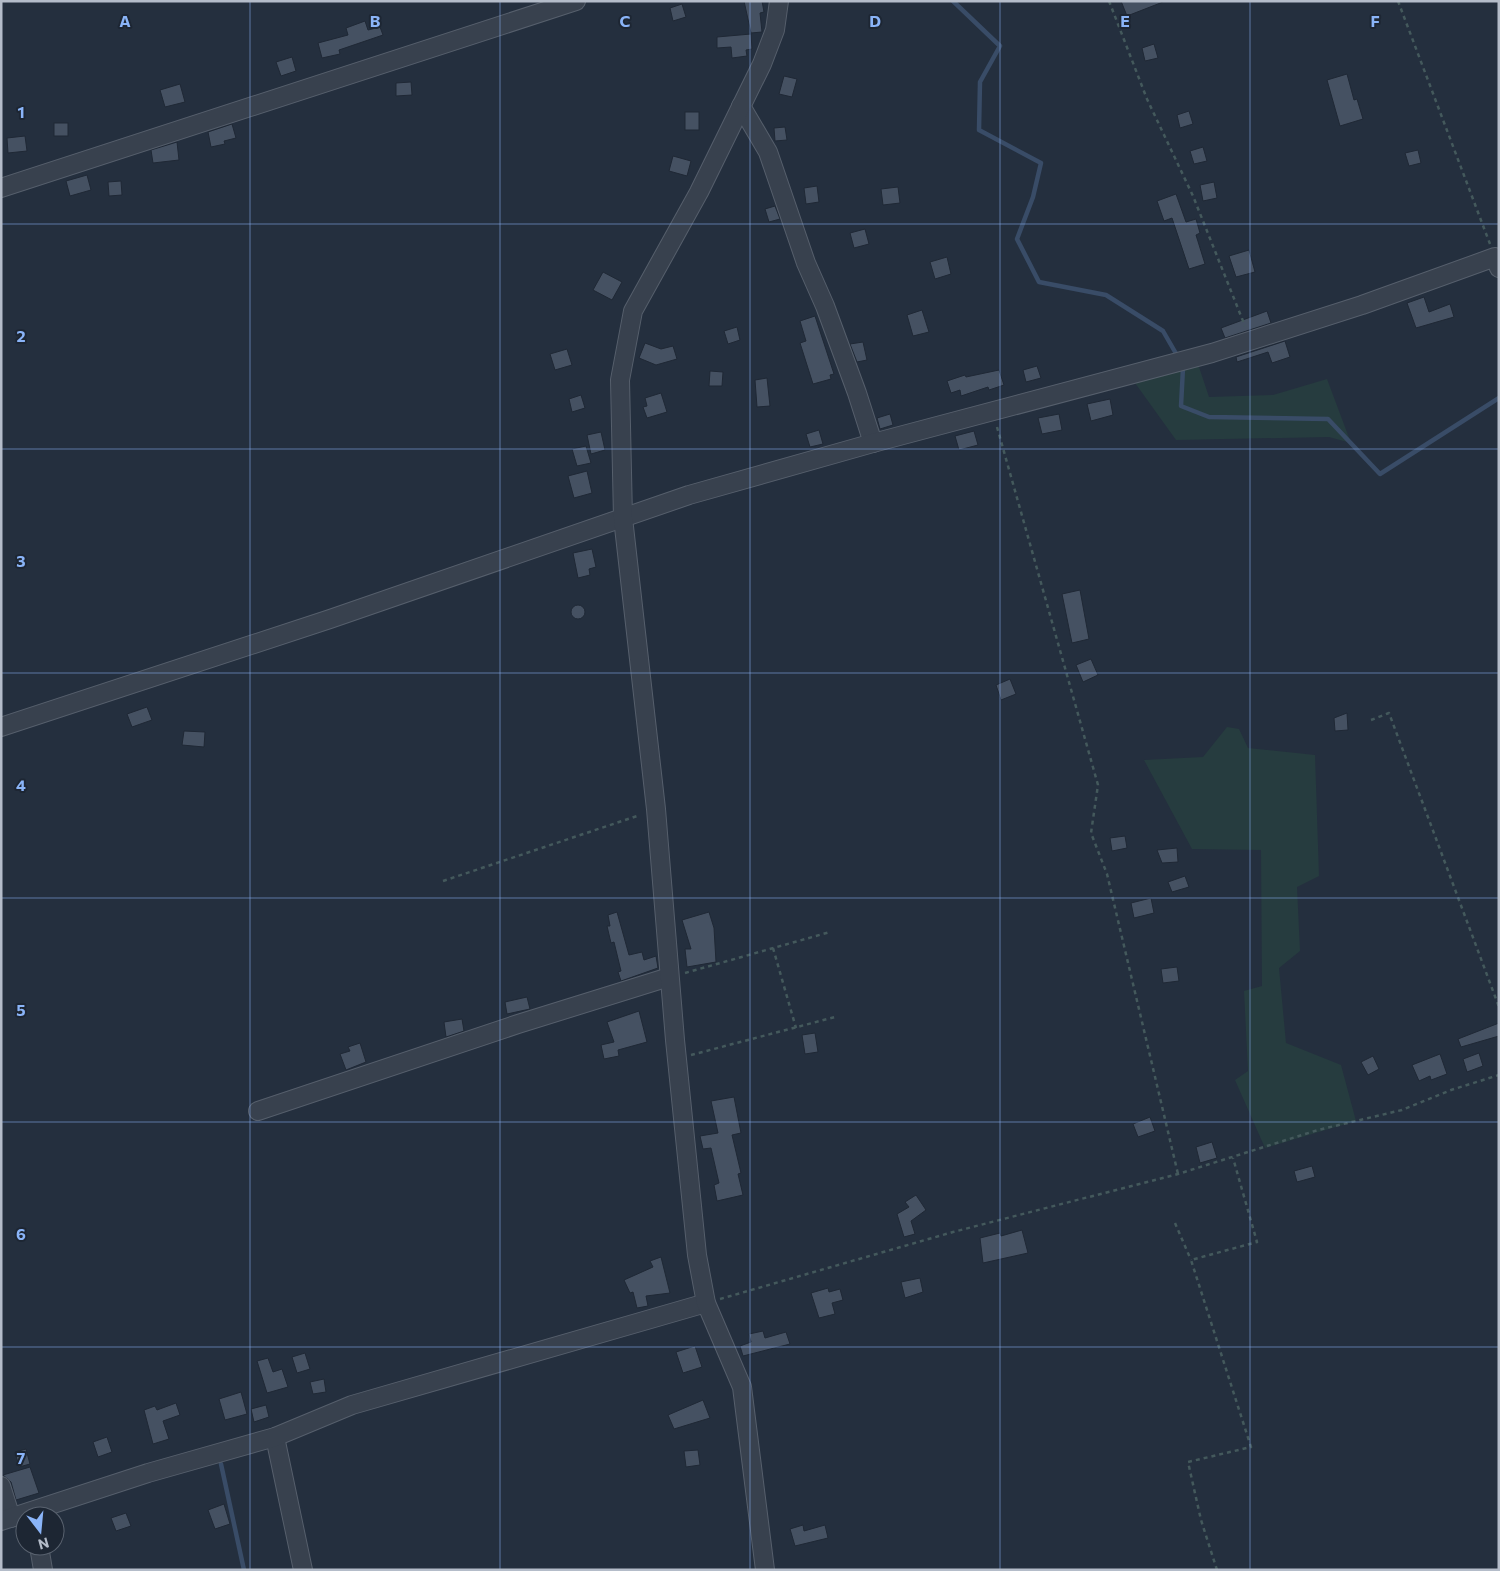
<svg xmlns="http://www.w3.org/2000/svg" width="1500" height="1571" viewBox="0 0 1500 1571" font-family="Commissioner,sans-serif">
	<rect width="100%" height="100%" fill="#242f3e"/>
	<g fill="#263c3f">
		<polygon points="1196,358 1209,397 1273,395 1327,379 1351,443 1329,437 1176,440 1130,376"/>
		<polygon points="1227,727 1239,729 1248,748 1315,755 1319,876 1297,887 1300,951 1279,968 1286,1043 1341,1065 1356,1121 1265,1148 1235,1080 1248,1071 1244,991 1262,986 1261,850 1192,849 1144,760 1203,757"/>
	</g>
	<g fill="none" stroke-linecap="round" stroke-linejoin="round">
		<g stroke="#394c67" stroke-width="4.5">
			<polyline points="953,1 1000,46 980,82 979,130 1041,163 1033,197 1017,239 1039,282 1106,295 1163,331 1178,357"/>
			<polyline points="1183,368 1181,406 1209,417 1328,419 1380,474 1499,398"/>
			<polyline points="221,1464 244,1570"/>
		</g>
	</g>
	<g fill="#455162" stroke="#1f2835">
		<polygon points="744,1 762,1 764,12 760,13 762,32 751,33"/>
		<polygon points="1121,1 1163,1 1163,2 1127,16"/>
		<polygon points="682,4 686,17 673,21 670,8"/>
		<polygon points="365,21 368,30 380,27 383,35 339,50 340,54 322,58 318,43 348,35 346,28"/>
		<polygon points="751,34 752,49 746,50 747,56 732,58 731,47 717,48 717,37"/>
		<polygon points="1154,44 1158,58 1145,61 1142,48"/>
		<polygon points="292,57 296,71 281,76 276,62"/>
		<polygon points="1347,74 1354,100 1357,99 1363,119 1340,126 1327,80"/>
		<polygon points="784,76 797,79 792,97 779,94"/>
		<polygon points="411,82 412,95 396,96 396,83"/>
		<polygon points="180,84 185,102 165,107 160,90"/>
		<polygon points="1189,111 1193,124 1180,128 1177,115"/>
		<rect x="685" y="112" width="14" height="18"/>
		<rect x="54" y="123" width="14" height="13"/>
		<polygon points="232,124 236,138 224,141 225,144 211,147 208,132"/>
		<polygon points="785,127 787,140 775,141 774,128"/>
		<polygon points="25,136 27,151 8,153 7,138"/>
		<polygon points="177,142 179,160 153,163 151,150"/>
		<polygon points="1203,147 1207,161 1194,164 1190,151"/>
		<polygon points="1418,150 1421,163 1409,166 1405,153"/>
		<polygon points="673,156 691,161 687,176 669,171"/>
		<polygon points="87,175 91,190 70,196 66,181"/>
		<polygon points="121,181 122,195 109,196 108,182"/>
		<polygon points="1214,182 1217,198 1203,201 1200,185"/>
		<polygon points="817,186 819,202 806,204 804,188"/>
		<polygon points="898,187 900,203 883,205 881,189"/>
		<polygon points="1176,194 1186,222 1196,219 1200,233 1196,235 1205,264 1189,269 1172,218 1164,221 1157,201"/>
		<polygon points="775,206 780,219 769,222 765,209"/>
		<polygon points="865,229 869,244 854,248 850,233"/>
		<polygon points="1249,250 1255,272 1236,277 1229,256"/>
		<polygon points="947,257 951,274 935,279 930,262"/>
		<polygon points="603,272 622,282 612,300 593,290"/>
		<polygon points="1424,297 1429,312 1450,304 1454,317 1416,328 1407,303"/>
		<polygon points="922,310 929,332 913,336 907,315"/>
		<polygon points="1267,311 1271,323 1225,338 1221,328"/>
		<polygon points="815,316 834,374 830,375 831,379 813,384 800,343 806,341 800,321"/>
		<polygon points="737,327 740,340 728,344 724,331"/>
		<polygon points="1285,341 1290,357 1272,363 1268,352 1237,362 1236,357"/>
		<polygon points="863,342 867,360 857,362 850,344"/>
		<polygon points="645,343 661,349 673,346 677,359 656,365 639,358"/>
		<polygon points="567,349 572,365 555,370 550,354"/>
		<polygon points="1037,366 1041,378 1026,382 1023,370"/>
		<polygon points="999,370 1004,385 989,390 988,387 961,396 960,390 951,393 947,381 965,375 966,377"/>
		<polygon points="710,371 723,372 722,386 709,386"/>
		<polygon points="767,378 770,406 757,407 755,380"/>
		<polygon points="661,393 667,412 647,418 643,407 647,406 645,398"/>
		<polygon points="581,395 585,408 572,412 569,399"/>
		<polygon points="1110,399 1113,415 1091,421 1087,404"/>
		<polygon points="890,414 893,425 880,429 877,418"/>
		<polygon points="1059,414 1062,430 1042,434 1038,418"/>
		<polygon points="819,430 823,444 810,447 806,434"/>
		<polygon points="974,431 978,445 959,450 955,436"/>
		<polygon points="601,432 605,450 591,454 587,435"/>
		<polygon points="586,446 591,463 577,466 572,449"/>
		<polygon points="587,471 592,493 574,498 568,476"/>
		<polygon points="592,549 596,567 589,569 590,575 578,578 573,553"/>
		<polygon points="1080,590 1089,639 1072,643 1062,594"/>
		<circle cx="578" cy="612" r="7"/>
		<polygon points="1091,659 1098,675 1083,682 1076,665"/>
		<polygon points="1010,679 1016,694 1001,700 996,685"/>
		<polygon points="147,707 152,720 132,727 127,714"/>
		<polygon points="1347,713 1348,730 1335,731 1334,718"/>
		<polygon points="184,731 205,732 204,747 182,745"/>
		<polygon points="1125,836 1127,848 1112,851 1110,838"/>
		<polygon points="1177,848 1178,862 1162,863 1157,850"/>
		<polygon points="1185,876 1189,887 1172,892 1168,882"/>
		<polygon points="1151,898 1154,913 1134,918 1131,903"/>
		<polygon points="617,912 629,955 642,952 644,960 656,956 658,968 621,981 618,972 621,971 614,942 611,943 607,926 610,926 608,915"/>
		<polygon points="709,912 714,928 716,962 687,967 685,949 691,949 682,920"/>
		<polygon points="1177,967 1179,981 1163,983 1161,969"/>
		<polygon points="527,997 530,1009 507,1014 505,1002"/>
		<polygon points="639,1011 647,1042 618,1050 619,1056 604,1059 601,1045 614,1042 607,1022"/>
		<polygon points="462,1019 464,1031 446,1037 444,1022"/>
		<polygon points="1499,1023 1499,1036 1461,1047 1458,1039"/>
		<polygon points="815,1033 818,1052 805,1054 802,1035"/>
		<polygon points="360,1043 366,1062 346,1070 340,1054 350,1051 348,1047"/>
		<polygon points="1479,1053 1483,1066 1467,1072 1463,1059"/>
		<polygon points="1440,1054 1447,1074 1431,1080 1430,1076 1419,1081 1412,1065"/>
		<polygon points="1373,1056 1379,1069 1368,1075 1361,1062"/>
		<polygon points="734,1097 741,1133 732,1135 741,1173 738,1174 743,1195 717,1201 714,1185 719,1183 711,1148 703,1149 700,1136 718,1133 711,1101"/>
		<polygon points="1150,1117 1155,1131 1138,1137 1133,1124"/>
		<polygon points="1212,1142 1217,1158 1200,1163 1196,1147"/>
		<polygon points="1312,1166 1315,1177 1297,1182 1294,1171"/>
		<polygon points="916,1195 926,1210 911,1221 915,1234 904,1237 897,1214 909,1207 905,1202"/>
		<polygon points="1022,1230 1028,1253 983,1263 980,1238 1000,1233 1001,1236"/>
		<polygon points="661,1257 670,1293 646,1296 648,1306 637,1308 633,1292 630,1293 624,1280 653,1267 650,1261"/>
		<polygon points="920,1278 923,1292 905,1298 901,1282"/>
		<polygon points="828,1288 829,1292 840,1289 843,1300 832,1303 835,1314 819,1318 811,1293"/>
		<polygon points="763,1331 765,1338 786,1332 790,1344 743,1356 740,1346 751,1342 749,1334"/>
		<polygon points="695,1346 702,1367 683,1373 676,1352"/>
		<polygon points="305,1353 310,1369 297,1373 292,1357"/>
		<polygon points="268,1358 273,1372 282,1369 288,1387 267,1393 257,1361"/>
		<polygon points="324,1379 326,1392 313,1394 310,1382"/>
		<polygon points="241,1392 247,1414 225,1420 219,1399"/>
		<polygon points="703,1400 710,1418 674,1429 668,1415"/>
		<polygon points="176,1403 180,1415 163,1421 169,1439 153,1444 144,1410 155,1406 157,1410"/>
		<polygon points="266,1405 269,1417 254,1422 251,1409"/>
		<polygon points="107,1437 112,1452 98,1457 93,1442"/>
		<polygon points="26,1449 30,1464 19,1467 15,1452"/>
		<polygon points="698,1450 700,1465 686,1467 684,1451"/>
		<polygon points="30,1467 39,1493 16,1500 11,1482 3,1475"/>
		<polygon points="224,1504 230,1524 215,1529 208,1510"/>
		<polygon points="126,1513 131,1526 116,1531 111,1518"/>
		<polygon points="803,1525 804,1531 825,1525 828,1538 795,1546 790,1529"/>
	</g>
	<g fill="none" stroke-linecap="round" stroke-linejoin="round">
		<g stroke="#565f6c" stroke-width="20">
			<g id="minor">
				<polyline points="741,106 768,152 806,263 825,306 857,393 873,443"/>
				<polyline points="1,188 576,1"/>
				<polyline points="1,727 330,619 689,495 873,443 1212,353 1362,305 1495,257 1499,268"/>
				<polyline points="258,1111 518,1024 669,977"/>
				<polyline points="275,1437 303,1570"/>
				<polyline points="1,1486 11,1518"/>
				<polyline points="1,1521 148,1473 275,1437 352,1405 706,1303"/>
				<polyline points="39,1546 43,1570"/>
				<polyline points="765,1570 742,1387 706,1303 697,1255 675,1040 656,809 623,518 620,380 633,311 699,192 762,64 775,30 779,1"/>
			</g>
		</g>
		<g stroke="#44595c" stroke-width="2.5" stroke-dasharray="4 4" stroke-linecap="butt">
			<polyline points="1109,1 1147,99 1193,196 1245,326"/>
			<polyline points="1398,1 1490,244"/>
			<polyline points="997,427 1098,785 1091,833 1107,874 1178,1174"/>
			<polyline points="1371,720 1389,713 1499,1007"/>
			<polyline points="443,881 640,815"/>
			<polyline points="773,948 796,1028"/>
			<polyline points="685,973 830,932"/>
			<polyline points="691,1055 835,1017"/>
			<polyline points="1175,1223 1191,1260"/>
			<polyline points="720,1299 953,1232 1178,1174 1318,1130 1402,1110 1451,1090 1499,1075"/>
			<polyline points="1217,1570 1201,1520 1188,1462 1251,1447 1191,1260 1257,1242 1233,1158"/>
		</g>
		<use href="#minor" stroke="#38414e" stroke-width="18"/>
	</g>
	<path fill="none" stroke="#8ab4f8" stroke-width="1" stroke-opacity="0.55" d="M250,1V1570M500,1V1570M750,1V1570M1000,1V1570M1250,1V1570M1,224H1499M1,449H1499M1,673H1499M1,898H1499M1,1122H1499M1,1347H1499"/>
	<g font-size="16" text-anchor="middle" font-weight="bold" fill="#8ab4f8" stroke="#1d2633" stroke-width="4" stroke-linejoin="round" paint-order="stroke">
		<text x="125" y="27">A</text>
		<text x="375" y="27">B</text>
		<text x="625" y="27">C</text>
		<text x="875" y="27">D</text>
		<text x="1125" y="27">E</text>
		<text x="1375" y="27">F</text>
		<text x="21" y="118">1</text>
		<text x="21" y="342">2</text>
		<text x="21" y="567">3</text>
		<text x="21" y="791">4</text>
		<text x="21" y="1016">5</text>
		<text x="21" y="1240">6</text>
		<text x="21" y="1464">7</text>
	</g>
	<rect width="1500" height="1571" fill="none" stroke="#b4bcc9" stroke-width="5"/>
	<g transform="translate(40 1531) rotate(164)"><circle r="24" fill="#1d2633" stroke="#59626f"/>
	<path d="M0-4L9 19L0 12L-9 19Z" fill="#8ab4f8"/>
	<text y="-8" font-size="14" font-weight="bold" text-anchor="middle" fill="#b4bcc9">N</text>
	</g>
</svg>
